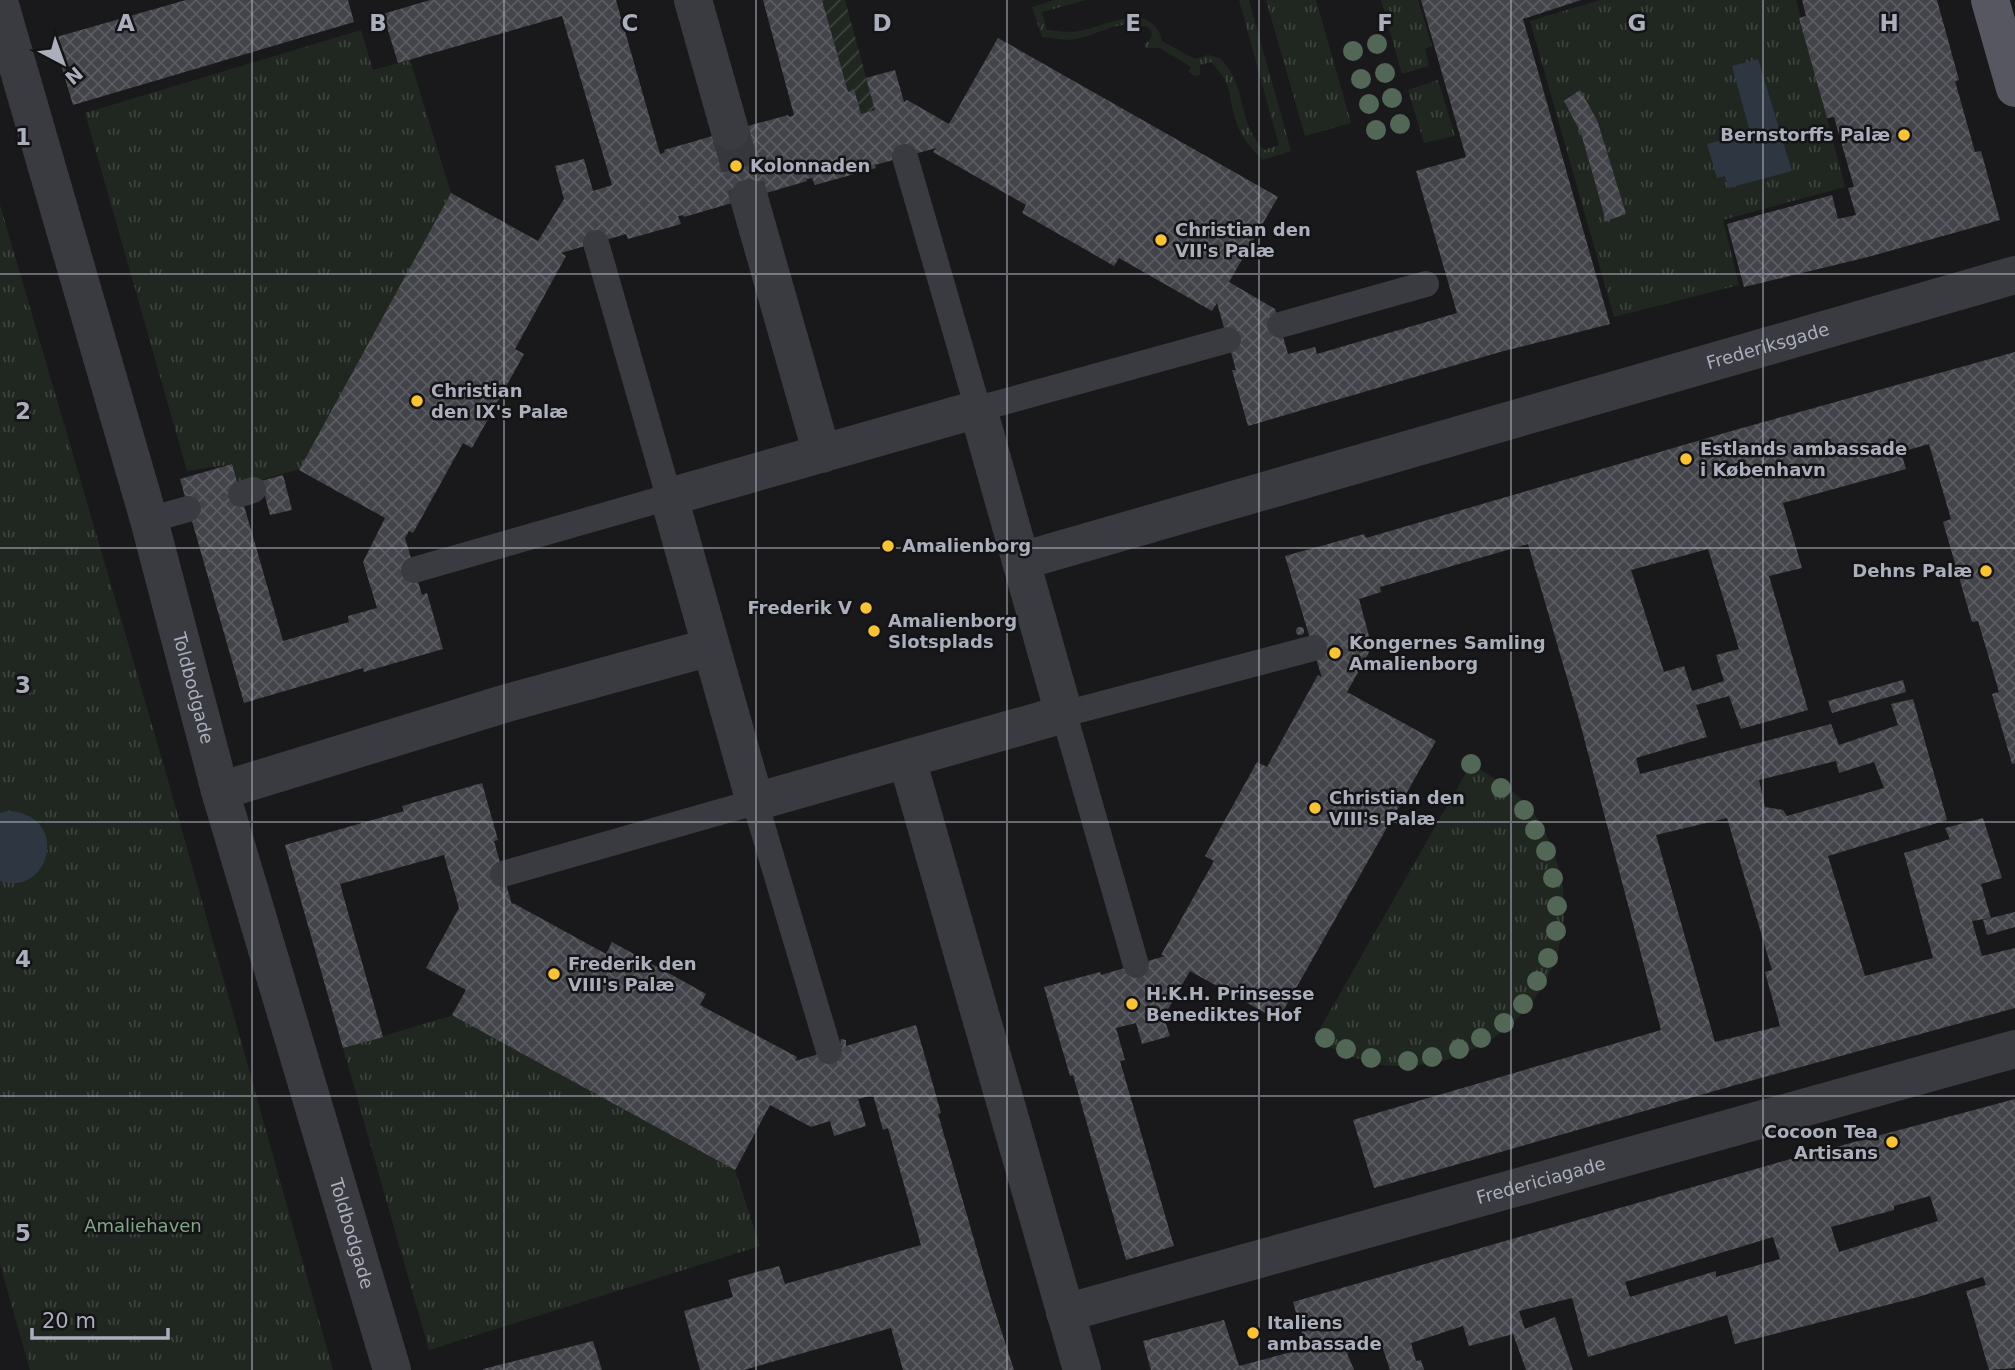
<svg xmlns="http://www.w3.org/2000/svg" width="2015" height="1370" viewBox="0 0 2015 1370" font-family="'DejaVu Sans',sans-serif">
	<defs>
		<pattern id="grass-tufts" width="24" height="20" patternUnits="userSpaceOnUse" patternTransform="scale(1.75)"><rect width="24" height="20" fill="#1f2720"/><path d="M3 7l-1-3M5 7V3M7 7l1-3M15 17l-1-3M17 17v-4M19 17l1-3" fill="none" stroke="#3d443e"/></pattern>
		<pattern id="garden-furrows" width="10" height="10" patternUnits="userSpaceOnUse" patternTransform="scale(1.75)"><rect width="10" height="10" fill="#1f2720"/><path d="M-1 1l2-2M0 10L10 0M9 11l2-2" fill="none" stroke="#3d443e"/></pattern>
		<pattern id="building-cross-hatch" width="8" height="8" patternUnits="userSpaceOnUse" patternTransform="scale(1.75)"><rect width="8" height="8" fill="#434449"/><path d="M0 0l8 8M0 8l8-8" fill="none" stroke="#5b5c61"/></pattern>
	</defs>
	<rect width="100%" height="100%" fill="#19191c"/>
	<g fill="url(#grass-tufts)">
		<path d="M1055,0H1086L1042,12L1047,30C1057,31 1070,33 1080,31C1107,25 1153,0 1162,41L1195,59L1208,55L1220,58C1249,87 1235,120 1264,150L1279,145L1239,0H1249L1291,151L1263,160C1251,149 1239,135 1235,118C1227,90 1233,85 1211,62L1200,65V75L1195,76L1189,72L1191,67L1160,48H1146L1144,44L1150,40L1152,34L1149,28C1122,17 1102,34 1076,39C1065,41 1053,38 1042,37L1032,7Z"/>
		<polygon points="1266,0 1316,0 1351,123 1305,136"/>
		<polygon points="1381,0 1418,0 1432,46 1425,49 1429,66 1402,74"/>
		<polygon points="1600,0 1796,0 1845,187 1723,220 1739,285 1614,317 1530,21"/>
		<polygon points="361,30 373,70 410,60 451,193 303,468 239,486 232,464 187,471 85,113"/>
		<polygon points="1438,80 1455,136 1424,143 1408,90"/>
		<polygon points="0,205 164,766 333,1370 30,1370 0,1264"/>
		<path d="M1471,764C1491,776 1511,787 1527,805C1539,818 1546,834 1553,851C1595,958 1512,1067 1399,1066C1368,1066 1342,1053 1314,1039Z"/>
		<polygon points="457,1014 735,1170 760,1246 429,1350 343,1048"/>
	</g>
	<polygon fill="url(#garden-furrows)" points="822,0 845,0 875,110 861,114 854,90 848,92"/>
	<g fill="#2e3741">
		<polygon points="1758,59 1792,171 1728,188 1725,176 1717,178 1707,144 1750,132 1732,66"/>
		<path d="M7,811C71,813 51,898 0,881V813Z"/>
	</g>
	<g fill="url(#building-cross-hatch)" fill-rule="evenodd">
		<polygon points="186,0 348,0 354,22 73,105 53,38"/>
		<polygon points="430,0 616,0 660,154 665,152 664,150 730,131 788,115 789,117 794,115 763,0 822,0 848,92 854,89 861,114 875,110 866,78 895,70 904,102 907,100 949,124 998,38 1278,197 1229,282 1275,309 1288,354 1315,347 1317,354 1457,313 1416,171 1466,157 1421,0 1581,0 1523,19 1610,324 1500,352 1248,426 1232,370 1236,370 1217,303 1212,311 1119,258 1114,266 1022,213 1026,205 933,152 936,148 875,165 876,168 815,185 812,178 806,179 807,181 749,198 684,217 683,215 678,216 681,224 628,239 626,234 561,253 566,256 515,349 524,354 472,448 463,443 413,533 409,531 405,538 422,595 427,593 443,649 364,672 363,668 244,703 180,479 232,464 283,641 349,622 348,616 377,608 363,562 385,518 299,470 451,193 538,241 564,199 555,166 584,159 593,191 612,185 562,16 398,63 383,14"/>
		<polygon points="1802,0 1937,0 1959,80 1955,81 1975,152 1981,151 2000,220 1868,257 1744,287 1727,224 1832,195 1838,219 1856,215 1848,188 1854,187 1834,117 1827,118 1799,18 1806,16"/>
		<polygon points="1580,90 1597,120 1626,214 1606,221 1581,133 1564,101"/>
		<path d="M2015,352V763L2012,764L1992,694L1999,692L1978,621L1972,622L1943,522L1951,519L1929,444L1901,452L1906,469L1783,503L1802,568L1769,576L1808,710L1741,729L1729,696L1696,705L1707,737L1636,758L1640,774L1831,724L1839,745L1898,725L1891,704L1913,699L1947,820L1828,856L1865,976L1933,958L1904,853L1950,839L1945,828L1983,818L2002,878L1981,884L1991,918L1972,921L1982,956L2015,948V1008L1732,1086L1374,1188L1353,1120L1661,1030L1579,719L1528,544L1380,587L1381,592L1359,599L1372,647L1347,692L1436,741L1278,1020L1190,971L1167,1011L1162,1012L1170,1036L1142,1044L1136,1023L1116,1028L1125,1060L1120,1061L1174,1246L1126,1260L1073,1075L1070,1076L1044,987L1100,972L1101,975L1165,956L1161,955L1214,861L1205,856L1257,762L1267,767L1318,675L1322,678L1285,556L1364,534L1366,538L1728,432ZM1708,549L1739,649L1716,655L1724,681L1692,691L1684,666L1664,672L1631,570ZM1836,761L1839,773L1874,762L1884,788L1787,816L1783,810L1765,807L1759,780ZM1727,818L1772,970L1765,972L1780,1026L1715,1042L1656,835Z"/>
		<polygon points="283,475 292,510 270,515 261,481"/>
		<circle cx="1300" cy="631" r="4"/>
		<polygon points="1903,680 1906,692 1832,713 1828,701"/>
		<polygon points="482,783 498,840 494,841 512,905 513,903 606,954 612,942 683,981 706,994 700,1005 797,1057 795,1061 843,1047 840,1045 841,1039 846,1040 846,1046 916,1025 941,1113 938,1114 991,1299 1014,1370 903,1370 891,1328 744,1370 700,1370 684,1311 733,1297 728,1280 779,1266 785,1284 921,1245 888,1128 883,1130 873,1095 858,1099 866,1126 834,1136 830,1121 811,1127 770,1105 735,1170 452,1015 466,990 426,968 459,908 444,855 340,884 383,1037 343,1048 285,845 404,811 402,806"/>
		<polygon points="2015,912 2015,927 1987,935 1983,920"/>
		<path d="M2015,1099V1368L1989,1370L1966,1291L1986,1285L1983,1277L1918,1297L1735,1344L1727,1315L1588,1357L1572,1298L1519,1311L1525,1329L1555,1317L1573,1370H1526L1513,1334L1469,1346L1463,1326L1411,1343L1416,1361L1421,1360L1424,1370H1390L1381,1343L1347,1353L1354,1370H1151L1143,1341L1224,1320L1239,1366L1306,1348L1293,1302L1780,1162ZM1930,1196L1938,1221L1839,1252L1831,1227L1894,1210V1206ZM1773,1237L1780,1259L1716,1277V1271L1630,1297L1625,1282Z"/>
		<polygon points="593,1341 602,1370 483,1370 483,1369"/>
	</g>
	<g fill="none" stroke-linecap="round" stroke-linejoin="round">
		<polyline stroke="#36373c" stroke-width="38" stroke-dasharray="38 19" stroke-linecap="butt" points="730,131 749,198"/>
		<g stroke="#3a3b41" stroke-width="26">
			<polyline points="905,157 978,409 1228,340"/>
			<polyline points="1280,325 1426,284"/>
			<polyline points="241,494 253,490"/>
			<polyline points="149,520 188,509"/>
			<polyline points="414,570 669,497 596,243"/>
			<polyline points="503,874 755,802 829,1051"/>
			<polyline points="1136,965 1064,714 1314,648"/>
		</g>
		<g stroke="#3a3b41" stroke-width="38">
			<polyline points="693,0 730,131"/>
			<path id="s1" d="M0,5L149,520L220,791L392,1370"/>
			<polyline points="749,198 822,454"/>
			<polygon points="978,409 1064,714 755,802 669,497"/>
			<path id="s2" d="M1021,561L2015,275"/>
			<polyline points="907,759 1082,1370"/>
			<polyline points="220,791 507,703 711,647"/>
			<path id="s3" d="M1065,1313L2015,1049"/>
		</g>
		<polyline stroke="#565760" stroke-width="38" points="1990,0 2015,88"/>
	</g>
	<g fill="#526756">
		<circle cx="1377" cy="44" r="10"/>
		<circle cx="1353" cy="51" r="10"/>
		<circle cx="1385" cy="73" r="10"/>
		<circle cx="1361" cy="79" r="10"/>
		<circle cx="1392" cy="98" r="10"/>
		<circle cx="1369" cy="104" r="10"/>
		<circle cx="1400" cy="124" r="10"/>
		<circle cx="1376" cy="130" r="10"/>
		<circle cx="1471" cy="764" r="10"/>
		<circle cx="1501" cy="788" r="10"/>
		<circle cx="1524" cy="810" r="10"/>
		<circle cx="1535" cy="830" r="10"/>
		<circle cx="1546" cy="851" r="10"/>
		<circle cx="1553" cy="878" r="10"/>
		<circle cx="1557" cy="906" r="10"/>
		<circle cx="1556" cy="931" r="10"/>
		<circle cx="1548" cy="958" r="10"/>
		<circle cx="1537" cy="981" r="10"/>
		<circle cx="1523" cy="1004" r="10"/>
		<circle cx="1504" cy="1023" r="10"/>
		<circle cx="1325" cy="1038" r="10"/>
		<circle cx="1481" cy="1038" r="10"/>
		<circle cx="1346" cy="1049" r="10"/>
		<circle cx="1459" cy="1049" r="10"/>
		<circle cx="1432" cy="1057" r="10"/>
		<circle cx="1371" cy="1058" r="10"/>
		<circle cx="1408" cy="1061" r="10"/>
	</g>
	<path fill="none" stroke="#abafbc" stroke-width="2" stroke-opacity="0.55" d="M252,0V1370M504,0V1370M756,0V1370M1007,0V1370M1259,0V1370M1511,0V1370M1763,0V1370M0,274H2015M0,548H2015M0,822H2015M0,1096H2015"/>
	<g fill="#fac332" stroke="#141417" stroke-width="2.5">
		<circle cx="1904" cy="135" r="7"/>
		<circle cx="736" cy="166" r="7"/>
		<circle cx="1161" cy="240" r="7"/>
		<circle cx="417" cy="401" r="7"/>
		<circle cx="1686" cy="459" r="7"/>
		<circle cx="888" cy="546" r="7"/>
		<circle cx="1986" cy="571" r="7"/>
		<circle cx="866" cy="608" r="7"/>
		<circle cx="874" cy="631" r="7"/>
		<circle cx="1335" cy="653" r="7"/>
		<circle cx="1315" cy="808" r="7"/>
		<circle cx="554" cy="974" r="7"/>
		<circle cx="1132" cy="1004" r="7"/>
		<circle cx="1892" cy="1142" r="7"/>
		<circle cx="1253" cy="1333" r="7"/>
	</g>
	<g text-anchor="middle" stroke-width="5" stroke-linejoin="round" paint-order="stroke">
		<g font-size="18" font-weight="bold" fill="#abafbc" stroke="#141417" text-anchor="start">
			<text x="1890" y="141" text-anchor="end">Bernstorffs Palæ</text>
			<text x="750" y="172">Kolonnaden</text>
			<text x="1175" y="236">Christian den<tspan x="1175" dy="21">VII's Palæ</tspan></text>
			<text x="431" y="397">Christian<tspan x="431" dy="21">den IX's Palæ</tspan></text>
			<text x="1700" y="455">Estlands ambassade<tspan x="1700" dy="21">i København</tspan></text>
			<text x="902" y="552">Amalienborg</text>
			<text x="1972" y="577" text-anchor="end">Dehns Palæ</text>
			<text x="852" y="614" text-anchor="end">Frederik V</text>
			<text x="888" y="627">Amalienborg<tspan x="888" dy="21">Slotsplads</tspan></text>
			<text x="1349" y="649">Kongernes Samling<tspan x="1349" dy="21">Amalienborg</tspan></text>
			<text x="1329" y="804">Christian den<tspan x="1329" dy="21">VIII's Palæ</tspan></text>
			<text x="568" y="970">Frederik den<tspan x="568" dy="21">VIII's Palæ</tspan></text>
			<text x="1146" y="1000">H.K.H. Prinsesse<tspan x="1146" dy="21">Benediktes Hof</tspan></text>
			<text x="1878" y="1138" text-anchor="end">Cocoon Tea<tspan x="1878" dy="21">Artisans</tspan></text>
			<text x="1267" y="1329">Italiens<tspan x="1267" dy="21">ambassade</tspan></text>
		</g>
		<g font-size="18" fill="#abafbc" stroke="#141417">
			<text dy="6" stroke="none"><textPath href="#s2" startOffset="777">Frederiksgade</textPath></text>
			<text dy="6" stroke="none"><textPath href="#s1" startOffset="710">Toldbodgade</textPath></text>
			<text dy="6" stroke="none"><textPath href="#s3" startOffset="494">Fredericiagade</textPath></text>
			<text dy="6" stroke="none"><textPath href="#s1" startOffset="1278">Toldbodgade</textPath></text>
		</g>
		<g font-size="18" fill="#81a786" stroke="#141417">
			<text x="143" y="1232">Amaliehaven</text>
		</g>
	</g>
	<g font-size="23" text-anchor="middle" font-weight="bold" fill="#abafbc" stroke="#141417" stroke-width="5" stroke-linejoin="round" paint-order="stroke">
		<text x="126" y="31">A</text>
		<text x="378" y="31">B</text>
		<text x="630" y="31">C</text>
		<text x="882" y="31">D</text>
		<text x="1133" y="31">E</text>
		<text x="1385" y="31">F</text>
		<text x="1637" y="31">G</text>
		<text x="1889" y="31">H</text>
		<text x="23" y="145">1</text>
		<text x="23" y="419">2</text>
		<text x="23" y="693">3</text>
		<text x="23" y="967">4</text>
		<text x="23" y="1241">5</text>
	</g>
	<g transform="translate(63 63) rotate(139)" stroke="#141417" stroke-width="5" paint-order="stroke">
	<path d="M0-5L12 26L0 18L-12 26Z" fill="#abafbc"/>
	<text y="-10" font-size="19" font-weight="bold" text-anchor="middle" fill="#abafbc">N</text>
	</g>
	<path d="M32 1328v10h136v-10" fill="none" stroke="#abafbc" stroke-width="3.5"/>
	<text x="42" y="1328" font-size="21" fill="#abafbc" stroke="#141417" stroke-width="5" paint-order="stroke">20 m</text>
</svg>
